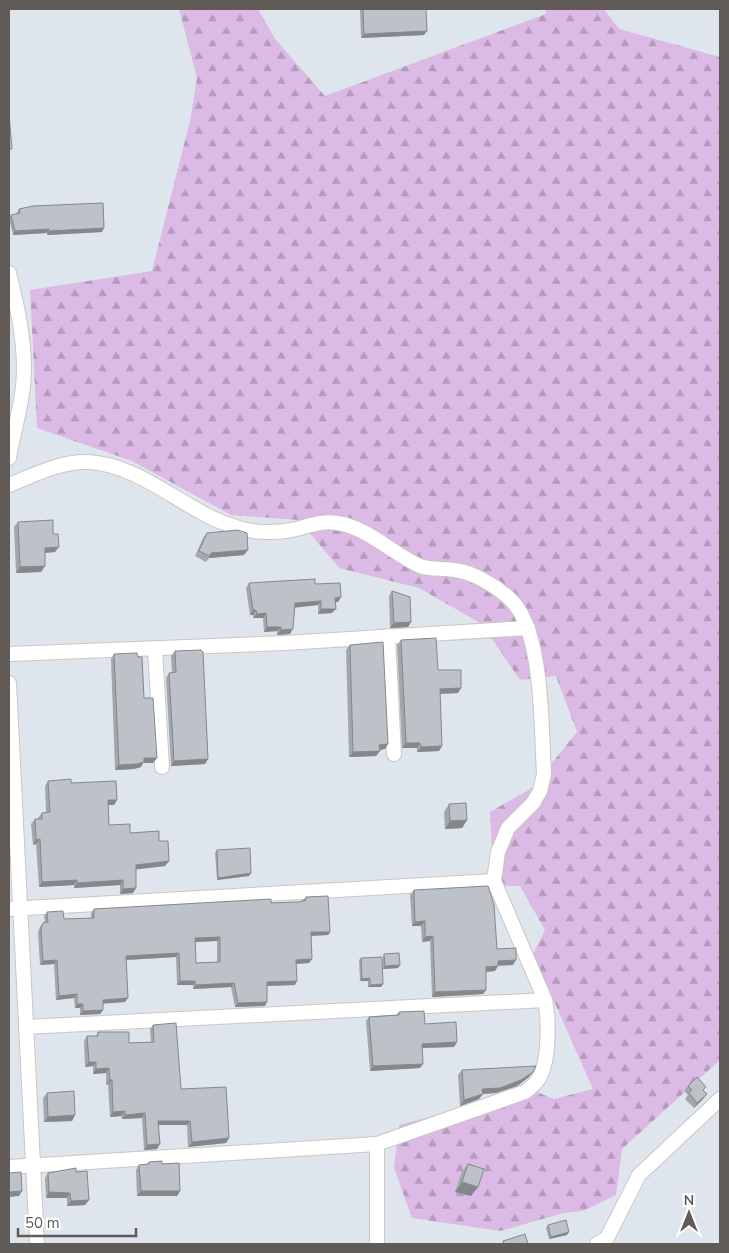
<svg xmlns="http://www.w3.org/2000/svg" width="729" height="1253" viewBox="0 0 729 1253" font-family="'Nunito Sans',sans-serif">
	<defs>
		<pattern id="forest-firs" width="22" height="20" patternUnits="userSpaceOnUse" patternTransform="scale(1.25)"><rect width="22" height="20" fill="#dbbae5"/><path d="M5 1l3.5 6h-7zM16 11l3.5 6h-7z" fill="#b59abc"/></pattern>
	</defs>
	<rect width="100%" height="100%" fill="#dfe5ec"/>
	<polygon fill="url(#forest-firs)" points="179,9 258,9 275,39 325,96 546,14 545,9 604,9 619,29 720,57 720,1060 622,1149 616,1195 583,1211 564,1213 500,1231 412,1218 394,1168 399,1125 532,1090 554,1099 593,1089 533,954 545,930 520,886 494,886 490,812 532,788 577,732 556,676 520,680 482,624 419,588 339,568 299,520 231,515 132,461 37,428 30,290 152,271 190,121 197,78"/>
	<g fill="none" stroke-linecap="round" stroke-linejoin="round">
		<g stroke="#cbc6c3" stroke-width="16">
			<g id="minor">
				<path d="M9,273C18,309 27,349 23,387C20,411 13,435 9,458"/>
				<path d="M9,485C34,475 61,461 88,462C144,465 184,512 236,527C253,533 274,533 292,530C307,527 321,520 337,523C367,527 393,554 420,566C430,570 444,568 454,570C473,572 496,586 510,599C544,630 541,730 544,774L540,791L533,803L508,828L498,852L494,881L545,1000C549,1021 550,1064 537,1081C534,1085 529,1089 525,1092L377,1144L9,1167"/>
				<polyline points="388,636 394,754"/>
				<polyline points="155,648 162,767"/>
				<polyline points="9,654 285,643 528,628"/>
				<polyline points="9,683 37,1244"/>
				<polyline points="9,909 494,881"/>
				<polyline points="26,1027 545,1000"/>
				<polyline points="377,1244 377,1144"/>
				<polyline points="597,1244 607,1238 639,1175 720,1099"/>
			</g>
		</g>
		<use href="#minor" stroke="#fff" stroke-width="14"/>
	</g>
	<g fill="#a2a7ab" fill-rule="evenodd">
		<polygon points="360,9 418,9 424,35 361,38"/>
		<polygon points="19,209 102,232 47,235 47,233 13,235 9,218 11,215 16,214"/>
		<polygon points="18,522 55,552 45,553 45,566 41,572 16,573 14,527"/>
		<polygon points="207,533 244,555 209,558 206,562 195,556 203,538"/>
		<polygon points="249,583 315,584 341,597 338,602 335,602 332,613 318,614 318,605 295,607 290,634 277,635 277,631 264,632 263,618 253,618 253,615 250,615 246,588"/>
		<polygon points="392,591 411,622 408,627 390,628 389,596"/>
		<polygon points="401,640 438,670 458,693 440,694 442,746 439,751 417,752 417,748 402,748 397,645"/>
		<polygon points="350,645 385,749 380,750 376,756 349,757 346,650"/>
		<polygon points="175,651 208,759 205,764 171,766 166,678 169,673 172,673 171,656"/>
		<polygon points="114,654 144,698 157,758 153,763 143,763 141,767 134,769 115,770 111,659"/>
		<polygon points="48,781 71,783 117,800 114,805 108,805 109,825 130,833 159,841 169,861 165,866 136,869 133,893 120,894 120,885 74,888 74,885 39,887 36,844 33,845 31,824 35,819 38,819 38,818 42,813 46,812 45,786"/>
		<polygon points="449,804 467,820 462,828 445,829 444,812"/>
		<polygon points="217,850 249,876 217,880 215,853"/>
		<polygon points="414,890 497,949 513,965 498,965 495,971 486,972 486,990 483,994 432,997 430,941 422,942 421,926 412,926 410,895"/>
		<path d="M306,897L330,932L328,935L311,936L312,959L309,963L296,964L295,985L267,986L265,1006L235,1007L231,987L193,989V985H177L176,957L126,960L125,1002L103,1003V1010L100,1014L80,1015V1008H75L74,998L56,1000L54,964L40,965L38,932L40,927L43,923H45L44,916L47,912L64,919L91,918V913L94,909L299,902L303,900ZM217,941V962L196,963L195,942Z"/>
		<polygon points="384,954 398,968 383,969 383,956"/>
		<polygon points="361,958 383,984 381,987 368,987 368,981 360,981 359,960"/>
		<polygon points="399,1012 425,1024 457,1042 454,1047 422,1048 420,1068 370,1071 366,1021 369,1017 396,1015"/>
		<polygon points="153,1025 181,1089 229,1138 226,1143 188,1147 187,1125 159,1125 157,1149 144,1150 142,1118 122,1119 121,1116 110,1117 108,1084 106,1085 106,1073 93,1074 93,1066 85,1067 84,1041 87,1036 96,1036 98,1032 129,1043 151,1042 150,1029"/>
		<polygon points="462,1070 529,1077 517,1086 496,1093 483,1094 479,1099 460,1106 458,1075"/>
		<polygon points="688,1086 704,1091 707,1094 703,1099 694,1108 685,1099 688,1095 684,1091"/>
		<polygon points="47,1093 75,1115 72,1121 44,1122 43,1098"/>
		<polygon points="149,1162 162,1164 180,1191 177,1196 137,1196 136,1170 139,1165 147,1164"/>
		<polygon points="468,1164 471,1196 455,1192 461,1174"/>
		<polygon points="76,1172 89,1200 85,1205 67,1206 67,1198 46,1198 45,1178 48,1173"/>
		<polygon points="548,1225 567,1235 549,1239 546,1228"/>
	</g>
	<g fill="#84888b">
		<polygon points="427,31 424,35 361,38 364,34"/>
		<polygon points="104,228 102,232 47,235 49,231"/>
		<polygon points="49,229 47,233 13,235 15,231"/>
		<polygon points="59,547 55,552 41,553 45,548"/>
		<polygon points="248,550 244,555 209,558 211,553"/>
		<polygon points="45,566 41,572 16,573 20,567"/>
		<polygon points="341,597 338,602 332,602 335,598"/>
		<polygon points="321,601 318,605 292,608 295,603"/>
		<polygon points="321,609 336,609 332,613 318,614"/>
		<polygon points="253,610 256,610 253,615 250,615"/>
		<polygon points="266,613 263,618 253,618 257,614"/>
		<polygon points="411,622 408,627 390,628 394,623"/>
		<polygon points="267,627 281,627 277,631 264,632"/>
		<polygon points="293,629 290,634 277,635 281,630"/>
		<polygon points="461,688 458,693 437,694 440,689"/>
		<polygon points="406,743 420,743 417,748 402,748"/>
		<polygon points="388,744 385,749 376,750 379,745"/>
		<polygon points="442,746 439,751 417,752 421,747"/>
		<polygon points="380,751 376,756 349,757 353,752"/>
		<polygon points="144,758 157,758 153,763 143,763 141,767 134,769 115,770 119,765"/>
		<polygon points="208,759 205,764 171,766 174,761"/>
		<polygon points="108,800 117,800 114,805 104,805"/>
		<polygon points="467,820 462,828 445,829 450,821"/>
		<polygon points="40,839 36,844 33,845 36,840"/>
		<polygon points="169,861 165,866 132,870 136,865"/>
		<polygon points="251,873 249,876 217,880 218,878"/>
		<polygon points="77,880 74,885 39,887 42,882"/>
		<polygon points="123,880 120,885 74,888 77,883"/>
		<polygon points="136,888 133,893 120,894 123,889"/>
		<polygon points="425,921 421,926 412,926 415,922"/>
		<polygon points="311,932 330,932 328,935 308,936"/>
		<polygon points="433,936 430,941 422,942 425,937"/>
		<polygon points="220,937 217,941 192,942 195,938"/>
		<polygon points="179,953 176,957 123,960 126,956"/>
		<polygon points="312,959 309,963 294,964 296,960"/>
		<polygon points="57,960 54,964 40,965 43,961"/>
		<polygon points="516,960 513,965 494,966 498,961"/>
		<polygon points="400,965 398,968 383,969 385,966"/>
		<polygon points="498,966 495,971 482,972 486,967"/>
		<polygon points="370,978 368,981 360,981 362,979"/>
		<polygon points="180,981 195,981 193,985 177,985"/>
		<polygon points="297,981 295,985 264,986 267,982"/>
		<polygon points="234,983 231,987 193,989 196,985"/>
		<polygon points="383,984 381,987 368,987 370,985"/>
		<polygon points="486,990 483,994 432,997 435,992"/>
		<polygon points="77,994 74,998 56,1000 59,996"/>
		<polygon points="128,998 125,1002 100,1004 103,1000"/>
		<polygon points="267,1002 265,1006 235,1007 238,1003"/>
		<polygon points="77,1004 83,1004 80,1008 75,1008"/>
		<polygon points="103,1010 100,1014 80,1015 83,1011"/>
		<polygon points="457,1042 454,1047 419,1048 422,1044"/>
		<polygon points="89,1062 96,1062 93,1066 85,1067"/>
		<polygon points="423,1064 420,1068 370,1071 373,1066"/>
		<polygon points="109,1068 106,1073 93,1074 96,1069"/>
		<polygon points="533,1072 529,1077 517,1086 496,1093 479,1094 482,1089"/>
		<polygon points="110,1080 112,1080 108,1084 106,1085"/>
		<polygon points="483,1094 479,1099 460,1106 464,1100"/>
		<polygon points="707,1094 703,1099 694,1108 697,1103"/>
		<polygon points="125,1111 121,1116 110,1117 113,1112"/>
		<polygon points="145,1113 142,1118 122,1119 125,1115"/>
		<polygon points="75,1115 72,1121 44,1122 48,1117"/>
		<polygon points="158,1121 190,1121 187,1125 155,1125"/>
		<polygon points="229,1138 226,1143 188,1147 192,1142"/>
		<polygon points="160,1144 157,1149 144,1150 147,1145"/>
		<polygon points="462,1182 478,1187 471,1196 455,1192"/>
		<polygon points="22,1191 19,1196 9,1197 9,1192"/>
		<polygon points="141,1191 180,1191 177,1196 137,1196"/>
		<polygon points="49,1192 70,1193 67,1198 46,1198"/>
		<polygon points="89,1200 85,1205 67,1206 71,1201"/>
		<polygon points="569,1232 567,1235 549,1239 551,1237"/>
	</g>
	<g fill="#bcc2c7" stroke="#84888b" fill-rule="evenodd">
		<polygon points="363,9 426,9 427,31 364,34"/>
		<polygon points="9,114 12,149 9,149"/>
		<polygon points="103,203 104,228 49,231 49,229 15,231 11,215 20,213 19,209 33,206"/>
		<polygon points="53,520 53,534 58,534 59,547 45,548 45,566 20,567 18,522"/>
		<polygon points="238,530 247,533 248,550 211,553 210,556 199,551 207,533"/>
		<polygon points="315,579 315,584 340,583 341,597 335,598 336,609 321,609 321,601 295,603 293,629 281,630 281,627 267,627 266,613 257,614 256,610 253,610 249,583"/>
		<polygon points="392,591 410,597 411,622 394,623"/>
		<polygon points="436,638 438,670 461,670 461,688 440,689 442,746 421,747 420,743 406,743 401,640"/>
		<polygon points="383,642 388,744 379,745 380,751 353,752 350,645"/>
		<polygon points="201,650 203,652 208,759 174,761 169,673 176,672 175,651"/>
		<polygon points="137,653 138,657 142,657 144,698 153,698 157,758 144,758 144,762 137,764 119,765 114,654"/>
		<polygon points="71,779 71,783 116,781 117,800 108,800 109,825 130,824 130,833 159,831 159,841 168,841 169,861 136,865 136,888 123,889 123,880 77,883 77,880 42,882 40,839 36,840 35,819 42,819 42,813 50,812 48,781"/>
		<polygon points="466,803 467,820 450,821 449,804"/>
		<polygon points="250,848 251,873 218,878 217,850"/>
		<polygon points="488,886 494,905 497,949 516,948 516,960 498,961 498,966 486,967 486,990 435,992 433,936 425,937 425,921 415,922 414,890"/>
		<path d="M328,896L330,932H311L312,959L296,960L297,981L267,982V1002L238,1003L234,983L196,985L195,981H180L179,953L126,956L128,998L103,1000V1010L83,1011V1004H77V994L59,996L57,960L43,961L41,928L43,923L48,922L47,912L63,911L64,919L94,918V909L271,899V903L299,902L306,900V897ZM220,937V962L196,963L195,938Z"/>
		<polygon points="399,953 400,965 385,966 384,954"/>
		<polygon points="382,957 383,984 370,985 370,978 362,979 361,958"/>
		<polygon points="424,1011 425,1024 456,1022 457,1042 422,1044 423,1064 373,1066 369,1017 399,1015 399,1012"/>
		<polygon points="176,1023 181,1089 226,1087 229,1138 192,1142 190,1121 158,1121 160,1144 147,1145 145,1113 125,1115 125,1111 113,1112 112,1080 110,1080 109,1068 96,1069 96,1062 89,1062 87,1036 98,1036 98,1032 129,1032 129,1043 154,1042 153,1025"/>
		<polygon points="536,1066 533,1072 521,1080 500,1088 482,1089 483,1094 464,1100 462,1070"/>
		<polygon points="697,1077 706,1087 703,1090 707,1094 697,1103 689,1093 692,1090 688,1086"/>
		<polygon points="74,1091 75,1115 48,1117 47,1093"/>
		<polygon points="162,1161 162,1164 179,1163 180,1191 141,1191 139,1165 149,1164 149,1162"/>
		<polygon points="468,1164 484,1169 478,1187 462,1182"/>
		<polygon points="76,1168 76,1172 87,1171 89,1200 71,1201 70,1193 49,1192 48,1173"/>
		<polygon points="21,1172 22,1191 9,1192 9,1173"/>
		<polygon points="566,1220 569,1232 551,1237 548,1225"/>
		<polygon points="525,1234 528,1244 504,1244 503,1241"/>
	</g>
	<rect width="729" height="1253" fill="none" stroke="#615b58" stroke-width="20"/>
	<g transform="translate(689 1213)" stroke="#ffffff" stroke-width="4" paint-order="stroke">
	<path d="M0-4L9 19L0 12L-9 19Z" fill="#615b58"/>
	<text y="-8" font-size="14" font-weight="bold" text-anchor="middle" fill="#615b58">N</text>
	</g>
	<path d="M18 1228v8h118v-8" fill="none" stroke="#615b58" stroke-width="2.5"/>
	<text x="25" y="1228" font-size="15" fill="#615b58" stroke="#ffffff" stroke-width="4" paint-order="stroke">50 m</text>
</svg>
